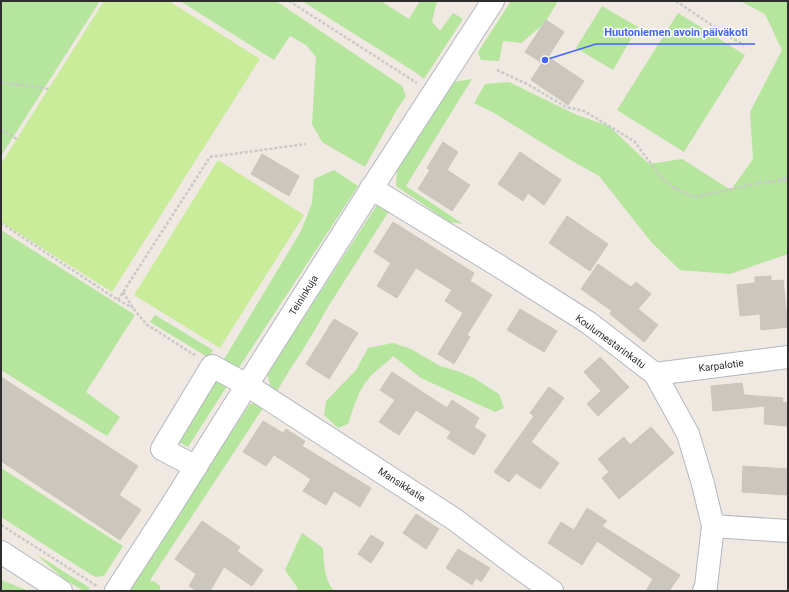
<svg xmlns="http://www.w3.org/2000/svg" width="789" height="592" viewBox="0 0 789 592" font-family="Roboto,sans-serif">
	<rect width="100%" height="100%" fill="#efe9e1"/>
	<g fill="#b6e59e">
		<polygon points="1,1 100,1 1,156"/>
		<polygon points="180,1 276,1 402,86 406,96 396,111 365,167 322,142 312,124 316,57 306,45 290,36 274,60"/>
		<polygon points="302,1 381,1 409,19 420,1 437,1 432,22 440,31 453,13 463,19 424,79 418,74"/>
		<polygon points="511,1 558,1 545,23 521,43 503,41 499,61 481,60 478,52"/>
		<polygon points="740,1 788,1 788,254 730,274 680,270 652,243 599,176 567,158 494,113 474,103 485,84 509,82 577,115 609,126 649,164 682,159 731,190 753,159 750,112 782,50 765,14"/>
		<polygon points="602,6 638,27 613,70 576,48"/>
		<polygon points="678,13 745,55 684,152 617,110"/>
		<polygon points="472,79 406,186 463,224 449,222 396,186 397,170 453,82"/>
		<polygon points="334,170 358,186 238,369 223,361 301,231 312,203 314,179"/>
		<path d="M377,205L389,211L326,310C311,339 292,365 276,393L271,387L267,374Z"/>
		<polygon points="1,230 135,315 86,392 120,417 107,436 1,370"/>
		<polygon points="155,315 213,350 209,358 150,322"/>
		<path d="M393,343L411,349L440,366L460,372L474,378L499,394L504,408L495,412L421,378L393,356C386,364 376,370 369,378C358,391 353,409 348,424L338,428L324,415L326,401L356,370L368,348Z"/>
		<polygon points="216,374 229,383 188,447 174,439"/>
		<polygon points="262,403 265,405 152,577 150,582 154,581 160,586 160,591 128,591 140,571 250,404"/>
		<polygon points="1,468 123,546 104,576 95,577 1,517"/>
		<path d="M302,533L323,548C324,562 324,580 334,591H298L297,587L285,570Z"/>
		<polygon points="36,554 90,588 87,591 84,591 65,580"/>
		<polygon points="1,580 29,591 1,591"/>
	</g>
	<g fill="#c9ec9a">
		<polygon points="104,1 169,1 260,59 112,292 1,222 1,164"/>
		<polygon points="218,160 304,215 220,348 134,295"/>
	</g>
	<g fill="#cbc7bf" stroke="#cbc5ba">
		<polygon points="546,20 564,32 548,57 584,81 568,105 531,80 542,63 525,52"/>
		<polygon points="443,142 458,152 447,170 470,185 452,211 418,189 430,170 427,168"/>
		<polygon points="520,152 561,180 544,205 528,193 523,201 498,184"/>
		<polygon points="262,154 299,176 289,196 251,174"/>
		<polygon points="567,216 608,244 590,271 549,243"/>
		<polygon points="393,222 474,273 470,281 492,295 467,335 470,337 454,364 438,354 463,313 445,301 452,290 416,268 397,298 377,286 391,263 374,252"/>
		<polygon points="598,264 631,287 636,282 651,294 638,309 658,325 644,342 610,314 612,311 581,289"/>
		<polygon points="771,276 771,281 783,280 788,327 761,330 760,314 740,316 737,285 755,283 755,277"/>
		<polygon points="520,309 557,331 544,352 507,330"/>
		<polygon points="334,319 358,333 329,379 306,364"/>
		<polygon points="600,357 629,387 598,416 587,404 601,391 584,372"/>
		<polygon points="392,372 447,408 452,400 479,418 474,427 486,435 474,455 447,438 451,432 416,410 399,435 379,422 395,400 380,390"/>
		<polygon points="1,377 138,466 119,495 141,510 120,540 1,461"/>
		<polygon points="742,383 744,395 783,398 782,402 788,403 788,426 764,424 765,406 713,411 711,386"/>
		<polygon points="549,387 564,398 531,442 559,463 540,489 516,473 509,482 494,472 534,416 530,413"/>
		<polygon points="263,421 283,433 286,429 305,441 302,446 371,488 360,507 334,491 326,505 303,491 311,479 274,455 266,466 243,452"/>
		<polygon points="651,427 674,453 619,499 602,478 609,472 598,459 624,437 630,445"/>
		<polygon points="743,466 788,469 788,495 742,492"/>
		<polygon points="587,508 607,521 602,526 680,575 669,591 646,591 653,579 597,541 582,565 548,543 561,522 574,530"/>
		<polygon points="416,514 439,529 426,549 403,533"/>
		<polygon points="202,521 240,547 237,551 263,570 252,586 224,567 210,591 197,591 189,586 196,574 175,559"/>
		<polygon points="371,535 384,543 371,563 358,554"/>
		<polygon points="458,549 490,568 481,582 476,578 472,585 446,568"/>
	</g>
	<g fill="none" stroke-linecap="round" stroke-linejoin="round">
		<g stroke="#b4b7c1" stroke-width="24">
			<g id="minor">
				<polyline points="371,188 499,266 589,323 655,374 688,434 703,484 713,526 706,586 704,591"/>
				<polyline points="655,374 788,357"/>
				<polyline points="196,467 162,449 212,366 247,385 454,519 518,567 552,591"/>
				<polyline points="713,526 788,531"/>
				<polyline points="1,552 61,591"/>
				<polyline points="116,591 168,511 247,385 375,183 493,1"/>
			</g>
		</g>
		<g stroke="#c9c9c9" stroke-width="2.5" stroke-dasharray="3 2" stroke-linecap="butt">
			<polyline points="289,1 417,83"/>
			<polyline points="676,1 722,32 744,45"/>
			<polyline points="170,2 170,1"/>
			<polyline points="497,70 529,85 566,107 584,111 634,141 661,177 674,188 695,197 759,183 788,180"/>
			<polyline points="1,82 48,89"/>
			<polyline points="1,130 17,139"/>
			<polyline points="778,180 788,177"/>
			<polyline points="1,223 118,300 133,308"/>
			<polyline points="123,292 133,308 146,324 196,356"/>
			<polyline points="118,300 210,157 306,144"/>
			<polyline points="1,525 97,586"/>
		</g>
		<use href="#minor" stroke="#fff" stroke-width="22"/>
	</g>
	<g text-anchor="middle" stroke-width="3" stroke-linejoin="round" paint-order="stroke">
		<g font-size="10" fill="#2e2e2e" stroke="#fff">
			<text transform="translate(303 295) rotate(-58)" y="4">Teininkuja</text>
			<text transform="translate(611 341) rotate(36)" y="4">Koulumestarinkatu</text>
			<text transform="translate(721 365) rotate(-7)" y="4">Karpalotie</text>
			<text transform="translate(402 484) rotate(33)" y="4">Mansikkatie</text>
		</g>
	</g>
	<path fill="none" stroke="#4264fb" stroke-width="1.5" d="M545 60L596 44H755"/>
	<circle fill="#4264fb" stroke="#fff" stroke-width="1.5" cx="545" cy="60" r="4"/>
	<g font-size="11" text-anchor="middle" font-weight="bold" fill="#4264fb" stroke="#fff" stroke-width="3" stroke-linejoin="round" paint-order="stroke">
		<text x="676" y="36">Huutoniemen avoin päiväkoti</text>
	</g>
	<rect width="789" height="592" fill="none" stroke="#2e2e2e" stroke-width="4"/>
</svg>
